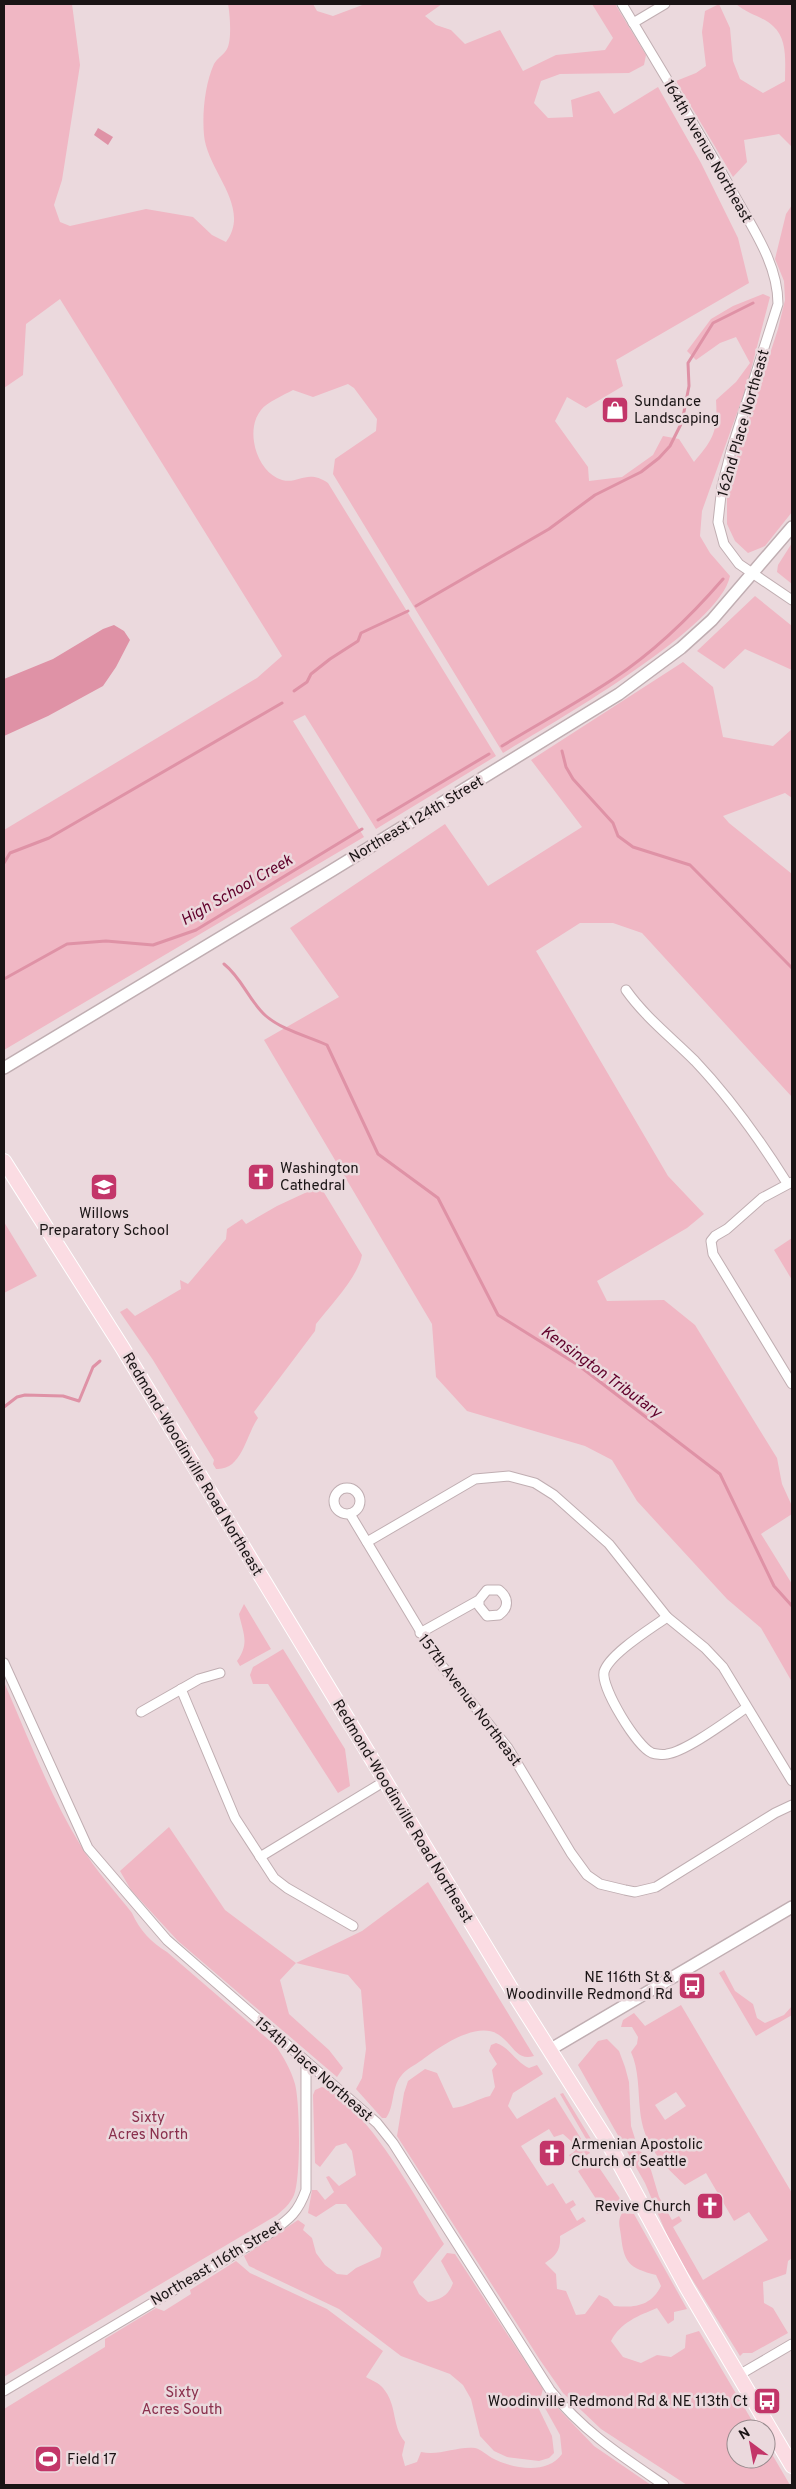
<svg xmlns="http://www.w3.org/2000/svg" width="796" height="2489" viewBox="0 0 796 2489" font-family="Overpass,sans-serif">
	<rect width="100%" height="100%" fill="#ebd9dd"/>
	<g fill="#f0b7c4" fill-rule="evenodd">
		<path d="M4,4H72L80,65L62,180L54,205L60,222L70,226L146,209L193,217L212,235L226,242C252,207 207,171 204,135C202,113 205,84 214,64C217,58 224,55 227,49C232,40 230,14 228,4H313L317,11L333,16L365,4H442L425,16L436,25L451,30L465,44L500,30L523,71L556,55L605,50L613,38L592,4H615L646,55L644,65L629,73L560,74L541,81L534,103L548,118L573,117L571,100L599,91L614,114L658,87L701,163L738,238L749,283L616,360L623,386L586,408L567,397L555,421L588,467L589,481L622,477L653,455L663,436L679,439L694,462C714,439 718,430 716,400L736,382L750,363L736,337L720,343L696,360L687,351L711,319L733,306L763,294L770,297L747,385L702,511L700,536L710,553L730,576C720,628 551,724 503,753L333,474L335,459L376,431L377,419L354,388L348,384L313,397L293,390C284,395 267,402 261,410C245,430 256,467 277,478C297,488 305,467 328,483L496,756L376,829L305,715L293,721L364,837L4,1050V830L257,678L282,656L60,299L26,324L23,375L4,388Z"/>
		<path d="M719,4L730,28L733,61L740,79L763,93L785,81C785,63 788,39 773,26C762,16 747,14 736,4H792V147L779,134L744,140L747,162L733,177L676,81L696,73L706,66L702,32L705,11Z"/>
		<polygon points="792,205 792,512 765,546 748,553 735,541 727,524 727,498 739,449 778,329 785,300 784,281 775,259 786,214"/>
		<polygon points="792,543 792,584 777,572 778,565"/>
		<polygon points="755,596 792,626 792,670 745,649 724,669 697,651"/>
		<polygon points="683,662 713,687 723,737 773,746 792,729 792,798 785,793 723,816 729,823 792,874 792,1097 642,933 613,923 580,923 536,951 668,1176 704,1214 687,1228 597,1281 607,1301 664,1300 695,1325 777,1458 782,1484 792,1506 792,1514 761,1534 792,1584 792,1682 761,1628 727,1599 637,1501 612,1460 585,1446 467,1411 436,1377 432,1324 264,1040 339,997 290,928 445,824 488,886 582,827 531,760"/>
		<path d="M320,1186L362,1255C358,1277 330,1306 316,1324L315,1331L254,1412L258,1418C246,1435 242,1471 216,1469L213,1464L214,1460L153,1360L120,1312L127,1308L135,1316L181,1289L180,1280L188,1284L226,1239L227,1229L242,1219L246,1224L277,1206Z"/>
		<polygon points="4,1222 37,1276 4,1293"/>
		<polygon points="792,1238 792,1280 774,1250"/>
		<path d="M244,1604L271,1649L240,1666L237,1661C250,1643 243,1633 239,1614Z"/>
		<polygon points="283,1649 345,1749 350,1786 338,1793 268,1684 253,1684 250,1675 253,1667"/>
		<path d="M4,1682C28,1737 49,1794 81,1846C95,1870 115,1891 132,1913C140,1931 151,1942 167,1952L276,2046C284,2058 291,2070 295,2084C300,2103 301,2178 294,2195C290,2204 284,2209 277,2215L4,2377Z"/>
		<path d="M169,1827L225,1910L296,1963L362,1931L428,1882L534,2056C519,2061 514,2048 504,2039C482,2016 441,2046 422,2060C415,2065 406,2069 401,2076C391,2088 395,2106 386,2118H382L356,2089L362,2078L366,2049L361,1990L348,1975L296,1963L280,1980L289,2014L329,2050L343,2068L337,2077L178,1941L131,1890L120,1871Z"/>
		<polygon points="724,1970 735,1991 753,2004 757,2018 765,2023 784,2015 792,2006 792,2015 756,2036 719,1973"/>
		<path d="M681,2005L792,2193V2258L788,2261L786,2274L763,2282L764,2303L773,2308L788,2333L752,2353H743L740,2356L672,2247L645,2183L578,2065L598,2041L607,2039L619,2051L625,2067L629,2082L631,2126L636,2142L651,2170L659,2197L672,2220L679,2216L682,2221L673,2227L703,2280L768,2240L749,2212L734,2221L706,2173L685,2185C661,2163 643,2144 640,2110C638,2090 639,2070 631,2052L637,2044L638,2037L632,2027H621L623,2020L634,2013L645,2026ZM676,2092L686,2106L665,2120L655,2105Z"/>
		<path d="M496,2043C509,2047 516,2062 529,2068L537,2065L543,2074L513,2093L508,2106L517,2119L555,2097L590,2153L574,2163L569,2155L574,2152L571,2141L563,2134L554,2137L549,2129L521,2146L547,2186L553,2183L566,2204L573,2200L576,2205L570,2209L577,2221L583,2217L586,2221L560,2236C561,2250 556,2256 545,2263L556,2274L557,2289L566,2291L576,2315L585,2314L599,2295L608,2299L614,2306C635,2308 651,2306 661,2286L656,2275C629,2268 624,2263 621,2236C620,2226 617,2222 622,2213L634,2214L687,2309L674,2312V2320L668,2324L657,2308C638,2316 621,2322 611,2341L623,2357L641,2363L657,2355L671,2357L685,2348L686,2335L699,2331L757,2429H736V2459H766V2444L790,2485H687L601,2429L563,2393L540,2360L397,2136L404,2093L408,2081L425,2069L437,2073L453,2108C466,2107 477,2099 490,2096L495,2087L492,2070L497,2064L489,2051L491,2045Z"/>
		<path d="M322,2087C366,2104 419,2203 444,2244L413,2282L419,2294L428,2302C440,2300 449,2295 453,2283L441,2261L447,2253L455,2254L543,2389L538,2407L552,2436L554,2453L549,2458L539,2461L507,2457L494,2451L480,2436L471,2399L463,2385L450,2374L401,2356L339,2309L249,2266L244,2256L298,2220L305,2225L303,2230L312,2238L316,2253L325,2265L337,2274L347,2275L356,2268L380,2257L382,2248L346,2204H336L316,2217L308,2213L312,2190H317L325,2200L334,2192L326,2177L329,2176L339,2186L356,2175L352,2151L346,2143L336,2146L320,2167L315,2163L313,2095L315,2090Z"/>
		<polygon points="563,2093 594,2144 592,2149 560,2094"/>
		<polygon points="593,2162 596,2163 621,2200 597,2214 594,2210 600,2205 578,2171"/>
		<path d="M236,2261L250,2273L327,2309L383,2351L366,2377C371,2380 379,2383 383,2388C398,2406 391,2425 405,2442L402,2455L405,2466L417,2462L421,2452C440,2456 457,2446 475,2448C480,2449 487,2455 492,2458C513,2469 547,2475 562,2454L560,2435L545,2408L552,2402L594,2446L651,2485H4V2409L105,2347V2339L156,2308L164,2311L191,2294L190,2290Z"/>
	</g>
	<g fill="#df92a6">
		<polygon points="98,128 113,137 108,145 94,135"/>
		<polygon points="114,625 124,631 130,640 116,667 103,686 48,716 4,736 4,679 53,659 103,629"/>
	</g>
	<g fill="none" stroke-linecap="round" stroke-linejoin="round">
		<g stroke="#df92a6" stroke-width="3">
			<polyline points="416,606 549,529 595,495 641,472 659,458 670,446 682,422 689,386 688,363 713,323 753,303"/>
			<polyline points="294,691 307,682 311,674 330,659 358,641 361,633 408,611"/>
			<path d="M502,746C538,724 577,703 613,679C654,652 691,616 723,579"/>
			<polyline points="562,751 566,767 573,779 613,823 618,836 633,847 690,865 792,968"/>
			<polyline points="378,820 489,754"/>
			<polyline points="4,863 10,853 49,838 282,703"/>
			<path d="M224,964C242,978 249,1001 266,1016C282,1030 307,1036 327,1045L378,1154L438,1198L498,1315L578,1365L720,1474L774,1586L792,1606"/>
			<polyline points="4,979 67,944 106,941 153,945 196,930 362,829"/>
			<polyline points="4,1407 17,1397 25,1395 63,1396 79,1401 93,1367 100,1361"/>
		</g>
		<g stroke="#c0aeb2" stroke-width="11">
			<g id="minor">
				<path d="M622,4C658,65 696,126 731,189C750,225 778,262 778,304L731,451L722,486L718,522L724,544L739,564L792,600"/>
				<polyline points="633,23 665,4"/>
				<path d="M626,990C645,1017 672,1038 695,1061C731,1099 760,1140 787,1183"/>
				<polyline points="792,1182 762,1198 727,1229 715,1236 711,1241 713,1254 792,1384"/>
				<circle cx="347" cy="1501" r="13"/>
				<polyline points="350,1514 439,1662 508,1748 571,1853 587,1875 600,1884 625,1890 635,1892 656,1887 775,1813 792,1805"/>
				<polyline points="367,1542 475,1479 509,1476 535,1483 554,1495 609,1544 667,1617 705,1648 723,1667 792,1781"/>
				<path d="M667,1617C652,1628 609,1654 604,1672C601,1688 637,1747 652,1753C655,1754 663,1755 667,1754C687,1751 728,1720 746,1708"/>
				<path d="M420,1633L479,1600L487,1590H499C509,1598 509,1608 499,1615L487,1616L479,1606V1600"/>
				<path d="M4,1663L88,1848L167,1940L377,2123L393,2143L550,2390C584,2432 620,2455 664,2485"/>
				<polyline points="181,1689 235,1818 274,1878 287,1888 353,1926"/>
				<polyline points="141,1712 199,1679 220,1673"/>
				<polyline points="260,1857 385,1781"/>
				<polyline points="739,2375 792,2344"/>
				<path d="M4,2391L270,2233C289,2219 298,2213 306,2190V2062"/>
			</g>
		</g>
		<g stroke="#c0aeb2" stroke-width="14">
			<g id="tertiary">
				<polyline points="4,1068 331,871 619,694 681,648 712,620 792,527"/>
				<polyline points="551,2049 792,1907"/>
			</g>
		</g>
		<g stroke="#fff" stroke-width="16">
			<polyline id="primary" points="4,1161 122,1347 518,2000 606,2139 687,2288 792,2466"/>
		</g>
		<use href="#minor" stroke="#fff" stroke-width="9"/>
		<use href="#tertiary" stroke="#fff" stroke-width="11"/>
		<use href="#primary" stroke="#fbdce3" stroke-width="14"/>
	</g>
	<defs>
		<g id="shop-square" transform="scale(1.4375)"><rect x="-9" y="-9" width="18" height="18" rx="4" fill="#c33669" stroke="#ebd9dd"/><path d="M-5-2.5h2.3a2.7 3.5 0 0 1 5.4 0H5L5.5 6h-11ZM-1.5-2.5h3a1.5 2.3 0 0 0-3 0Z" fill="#fff"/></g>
		<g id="church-square" transform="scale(1.4375)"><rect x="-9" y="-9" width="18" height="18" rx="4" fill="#c33669" stroke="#ebd9dd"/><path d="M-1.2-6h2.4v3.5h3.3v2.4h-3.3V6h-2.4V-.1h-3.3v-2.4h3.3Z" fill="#fff"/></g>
		<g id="school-square" transform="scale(1.4375)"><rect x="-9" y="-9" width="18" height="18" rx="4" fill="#c33669" stroke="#ebd9dd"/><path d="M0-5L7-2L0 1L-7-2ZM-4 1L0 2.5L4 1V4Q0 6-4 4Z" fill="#fff"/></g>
		<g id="bus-square" transform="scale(1.4375)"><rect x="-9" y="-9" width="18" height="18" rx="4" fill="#c33669" stroke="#ebd9dd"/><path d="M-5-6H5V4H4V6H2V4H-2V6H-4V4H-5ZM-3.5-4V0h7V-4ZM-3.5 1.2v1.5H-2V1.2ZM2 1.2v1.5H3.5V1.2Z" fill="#fff"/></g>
		<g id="stadium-square" transform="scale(1.4375)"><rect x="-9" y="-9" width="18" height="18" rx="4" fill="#c33669" stroke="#ebd9dd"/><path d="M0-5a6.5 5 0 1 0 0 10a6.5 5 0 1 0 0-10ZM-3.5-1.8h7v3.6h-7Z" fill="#fff"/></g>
	</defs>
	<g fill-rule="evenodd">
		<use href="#shop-square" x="615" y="410"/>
		<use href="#church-square" x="261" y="1177"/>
		<use href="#school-square" x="104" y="1187"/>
		<use href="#bus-square" x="692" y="1986"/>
		<use href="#church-square" x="552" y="2153"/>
		<use href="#church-square" x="710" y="2206"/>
		<use href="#bus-square" x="767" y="2401"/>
		<use href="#stadium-square" x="48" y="2459"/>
	</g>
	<g text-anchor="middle" stroke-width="5" stroke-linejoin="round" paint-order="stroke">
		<g font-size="15" fill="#1a1415" stroke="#ebd9dd">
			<text transform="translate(708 151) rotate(60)" y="5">164th Avenue Northeast</text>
			<text transform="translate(743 423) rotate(-74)" y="5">162nd Place Northeast</text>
			<text transform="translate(416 819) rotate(-31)" y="5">Northeast 124th Street</text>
			<text transform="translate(193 1464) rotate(59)" y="5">Redmond-Woodinville Road Northeast</text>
			<text transform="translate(470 1700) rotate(53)" y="5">157th Avenue Northeast</text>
			<text transform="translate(403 1811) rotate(59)" y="5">Redmond-Woodinville Road Northeast</text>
			<text transform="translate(314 2069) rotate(41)" y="5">154th Place Northeast</text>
			<text transform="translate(216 2263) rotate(-31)" y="5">Northeast 116th Street</text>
		</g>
		<g font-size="15" fill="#1a1415" stroke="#ebd9dd" text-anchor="start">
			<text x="634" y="406">Sundance<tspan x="634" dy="17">Landscaping</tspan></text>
			<text x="280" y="1173">Washington<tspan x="280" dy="17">Cathedral</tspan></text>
			<text x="104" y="1218" text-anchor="middle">Willows<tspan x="104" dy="17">Preparatory School</tspan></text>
			<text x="673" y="1982" text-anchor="end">NE 116th St &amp;<tspan x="673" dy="17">Woodinville Redmond Rd</tspan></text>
			<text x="571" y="2149">Armenian Apostolic<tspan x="571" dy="17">Church of Seattle</tspan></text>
			<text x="691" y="2211" text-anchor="end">Revive Church</text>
			<text x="748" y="2406" text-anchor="end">Woodinville Redmond Rd &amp; NE 113th Ct</text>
			<text x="67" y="2464">Field 17</text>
		</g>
		<g font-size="15" fill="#8a304d" stroke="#ebd9dd">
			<text x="148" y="2122">Sixty<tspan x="148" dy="17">Acres North</tspan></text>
			<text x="182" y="2397">Sixty<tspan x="182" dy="17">Acres South</tspan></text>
		</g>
		<g font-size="16" font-style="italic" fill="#60012b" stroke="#ebd9dd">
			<text transform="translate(236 889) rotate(-30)" y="6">High School Creek</text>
			<text transform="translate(602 1371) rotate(36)" y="6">Kensington Tributary</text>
		</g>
	</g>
	<rect width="796" height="2489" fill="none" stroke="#1a1415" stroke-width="10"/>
	<g transform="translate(751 2444) rotate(328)"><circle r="24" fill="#ebd9dd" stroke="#978a8d"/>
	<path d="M0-4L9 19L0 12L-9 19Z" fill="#c33669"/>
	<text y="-8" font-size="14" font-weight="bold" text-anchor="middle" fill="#1a1415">N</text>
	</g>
</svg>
